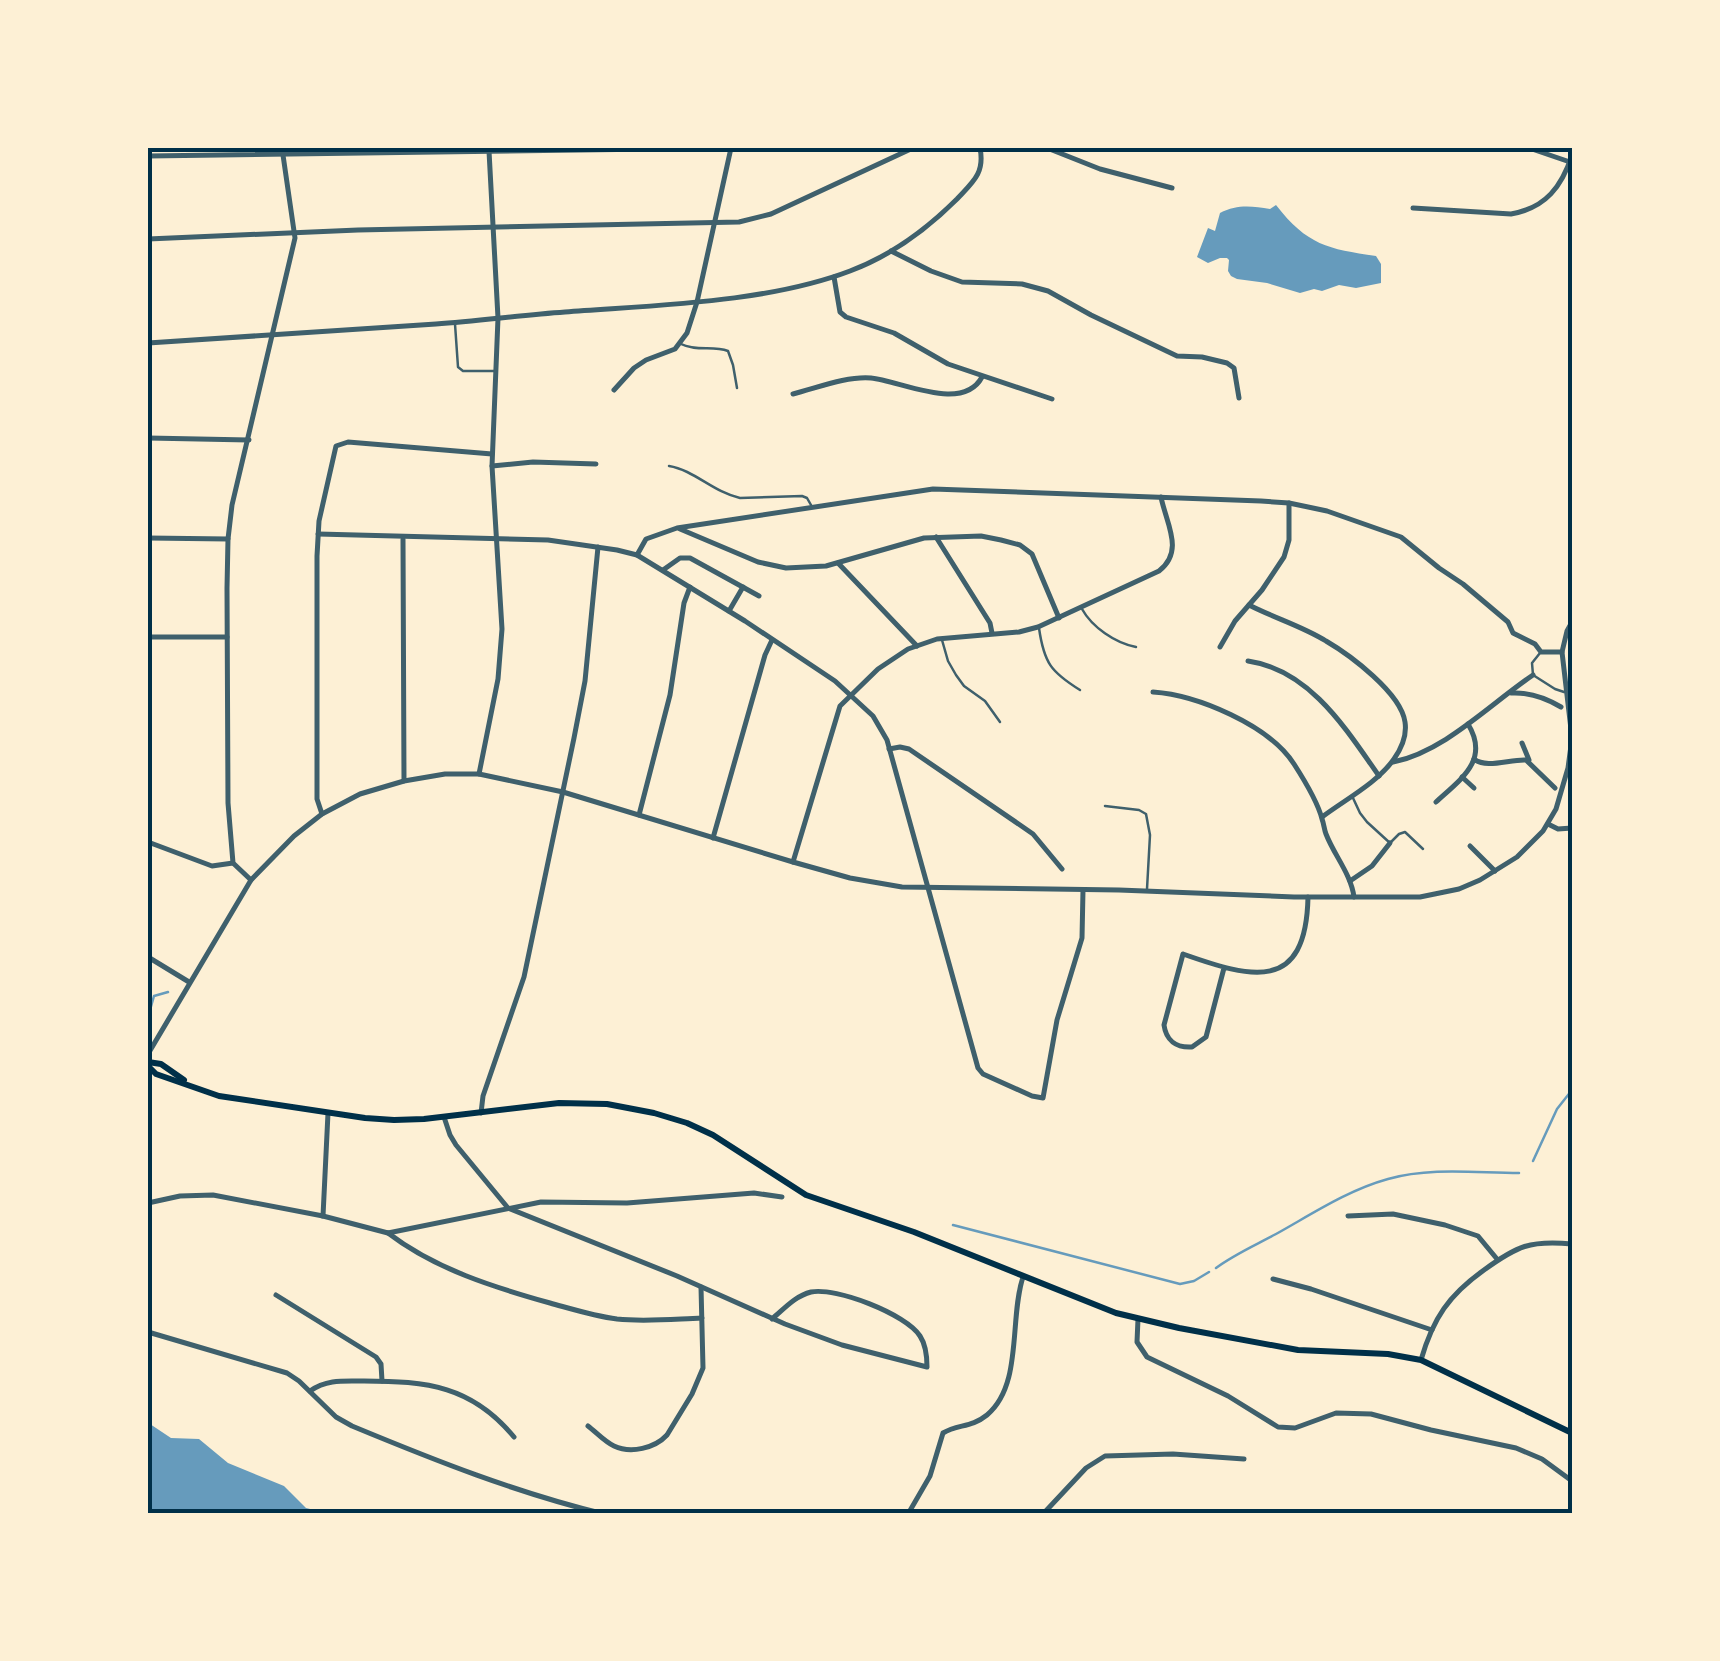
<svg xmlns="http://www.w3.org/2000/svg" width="1720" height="1661" viewBox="0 0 1720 1661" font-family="'Space Grotesk',sans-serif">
	<rect width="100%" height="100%" fill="#fdf0d5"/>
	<g fill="#669bbc">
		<path d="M1276,205C1307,245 1328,249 1376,256L1381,264V283L1356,288L1339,285L1322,291L1314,289L1300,293L1267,283L1237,279L1231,276L1228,271L1229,260L1227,258H1220L1208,263L1197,257L1208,228L1215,231L1220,213C1237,204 1252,206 1270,209Z"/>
		<polygon points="148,1419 150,1424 171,1438 199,1439 228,1463 284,1486 306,1508 327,1513 148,1513"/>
	</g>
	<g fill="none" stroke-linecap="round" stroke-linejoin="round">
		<g stroke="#669bbc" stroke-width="2.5">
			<polyline points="148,1017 154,996 168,992"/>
			<polyline points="1533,1161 1557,1109 1572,1090"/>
			<polyline points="953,1225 1180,1284 1194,1281 1209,1272"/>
			<path d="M1216,1268C1235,1254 1256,1245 1276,1234C1312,1214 1348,1190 1388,1179C1431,1167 1476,1173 1519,1173"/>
		</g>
		<g stroke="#3f606c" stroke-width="2.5">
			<polyline points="455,324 458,367 463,371 495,371"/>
			<path d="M681,344C697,352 713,345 728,351L733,365L737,388"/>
			<path d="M669,466C694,470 713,492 740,498L802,496L807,498L811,505"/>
			<path d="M1082,609C1092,627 1115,643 1136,647"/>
			<path d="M1039,628C1044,663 1051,672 1080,690"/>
			<polyline points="942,640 948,661 956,675 964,686 985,701 1000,722"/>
			<polyline points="1540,653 1532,663 1533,675 1555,689 1564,692"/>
			<polyline points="1353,798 1360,813 1367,822 1390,843 1399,834 1405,832 1423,849"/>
			<polyline points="1105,806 1139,810 1146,814 1150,835 1147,889"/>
		</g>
		<g stroke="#3f606c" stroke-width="5">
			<polyline points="1047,148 1100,169 1172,188"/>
			<polyline points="1529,148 1570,162"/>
			<path d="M1413,208L1511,214C1546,208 1562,186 1572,155"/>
			<polyline points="148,239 358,230 739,222 771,214 913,148"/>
			<polyline points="891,251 931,271 962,282 1022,284 1048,291 1091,315 1177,356 1202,357 1227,363 1234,368 1239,398"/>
			<polyline points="834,277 840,312 846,317 894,333 948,364 1052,399"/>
			<path d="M148,343C244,336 340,331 436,324C479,321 522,315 565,312C655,305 766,303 850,271C890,256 927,229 957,199C973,182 985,173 980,148"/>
			<polyline points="614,390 634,368 646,360 675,349 687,333 697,302 731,148"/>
			<path d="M793,394C817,388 846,376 871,378C901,381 963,413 982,377"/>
			<polyline points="148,438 249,440"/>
			<polyline points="492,466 533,462 596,464"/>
			<polyline points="680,529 758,562 786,568 826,566 924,538 981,536 1001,540 1020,545 1032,554 1059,618"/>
			<polyline points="318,534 548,540 617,550 637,555 745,621 835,681 873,716 887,740 978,1068 983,1074 1032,1096 1043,1098 1057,1020 1082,938 1083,890"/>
			<polyline points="936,537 990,623 992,633"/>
			<polyline points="148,538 228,539"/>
			<polyline points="403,539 404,781"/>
			<polyline points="637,555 646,539 677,528 933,489 1261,501 1289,503 1327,511 1401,537 1439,568 1463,584 1508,622 1513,633 1535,644 1541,652 1562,652 1567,631 1572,622"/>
			<polyline points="838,563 917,646"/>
			<polyline points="663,570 680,558 690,558 759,596"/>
			<path d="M1249,605C1274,618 1302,626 1326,641C1350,655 1401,693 1405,722C1407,735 1401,749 1394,759C1377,783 1346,799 1322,817"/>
			<polyline points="729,611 743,587"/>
			<polyline points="148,637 227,637"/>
			<polyline points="1220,647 1235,621 1262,590 1284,557 1289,540 1289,503"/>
			<path d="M1248,661C1310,670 1346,729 1379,776"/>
			<path d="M1153,692C1197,695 1269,725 1294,764C1303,778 1318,803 1322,819C1324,824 1324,829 1326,834C1334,855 1351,874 1354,897"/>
			<path d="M1511,693C1529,692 1546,698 1561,707"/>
			<polyline points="1522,743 1529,760"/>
			<polyline points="889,749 900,747 909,749 1020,825 1033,834 1062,869"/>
			<path d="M1474,759C1486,769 1510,759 1526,760L1555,788"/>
			<path d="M1393,762C1444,752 1490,704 1533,675"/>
			<polyline points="479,774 498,679 502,629 492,466 498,318 489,151"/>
			<polyline points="1462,777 1474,788"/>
			<path d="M1436,802C1461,779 1490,760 1468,724"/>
			<polyline points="322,814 317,799 317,556 319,521 336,446 348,442 492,454"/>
			<polyline points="639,815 670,695 684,603 690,587"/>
			<polyline points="1548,824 1558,829 1572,828"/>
			<polyline points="713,838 765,655 772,640"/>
			<polyline points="148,842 212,866 233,863"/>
			<polyline points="1470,846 1495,871"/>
			<path d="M793,862L840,706L878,669L908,649L937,639L1019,632L1038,627L1159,571C1185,551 1166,523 1161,497"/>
			<polyline points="1350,881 1372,866 1390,843"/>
			<polyline points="148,957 189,982"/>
			<path d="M1224,968L1206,1037L1192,1047C1176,1048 1166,1040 1164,1025L1183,954C1251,978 1306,994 1308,897"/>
			<polyline points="481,1113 483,1096 524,977 574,738 585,681 598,547"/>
			<path d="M444,1117L450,1135L456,1145L508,1208L677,1276L785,1324L842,1345L927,1367C927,1356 926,1345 920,1336C906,1314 836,1287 811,1292C795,1296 784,1309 772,1319"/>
			<polyline points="148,1203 180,1196 213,1195 323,1216 388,1233 541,1202 627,1203 754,1193 782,1197"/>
			<polyline points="323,1216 328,1113"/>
			<polyline points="1348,1216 1393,1214 1445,1225 1478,1236 1497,1259"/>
			<path d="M388,1233C435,1269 493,1287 550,1303C572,1309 594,1316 617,1319C645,1322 674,1319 702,1318"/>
			<polyline points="1273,1279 1311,1289 1432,1330"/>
			<polyline points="276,1295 376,1357 381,1364 382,1381"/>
			<polyline points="1138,1319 1137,1342 1147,1357 1228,1396 1278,1427 1295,1428 1336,1413 1371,1414 1431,1430 1516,1448 1542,1459 1572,1481"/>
			<path d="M148,1332L287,1373L299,1381L336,1417L352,1426C434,1460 517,1493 604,1514"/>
			<path d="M1421,1360C1433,1318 1449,1295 1484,1270C1517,1246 1530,1240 1572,1244"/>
			<path d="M310,1391C327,1379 344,1381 364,1381C427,1381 472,1386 514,1437"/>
			<path d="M588,1426C596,1432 605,1442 614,1446C631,1454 655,1448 667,1435L692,1394L703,1368L701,1287"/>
			<path d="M908,1514L930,1476L943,1433C958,1424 971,1428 987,1415C1023,1385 1009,1319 1023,1277"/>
			<polyline points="1043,1514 1086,1468 1105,1456 1173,1454 1244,1459"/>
			<polyline points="1569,1514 1572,1510"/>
		</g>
		<g stroke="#3f606c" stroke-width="5">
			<polyline points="148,156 725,148"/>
			<polyline points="251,880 233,863 228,803 227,588 228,539 232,505 295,238 283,155"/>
			<polyline points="148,1054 251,880 294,836 322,814 360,794 404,781 445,774 479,774 563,792 793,862 850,878 902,887 1119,890 1294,897 1420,897 1459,889 1480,880 1517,857 1543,831 1556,809 1568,768 1572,738 1562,652"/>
		</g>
		<g stroke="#003049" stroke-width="6">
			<polyline points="148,1062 161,1064 184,1080"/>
			<polyline points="148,1066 156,1074 219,1096 365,1118 394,1120 424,1119 559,1103 607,1104 654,1113 687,1123 713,1135 806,1195 914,1232 1116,1313 1179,1328 1298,1350 1388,1354 1421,1360 1572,1433"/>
		</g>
	</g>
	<rect width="1720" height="1661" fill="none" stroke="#fdf0d5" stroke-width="300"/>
	<rect x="150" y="150" width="1420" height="1361" fill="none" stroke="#003049" stroke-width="4"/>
</svg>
